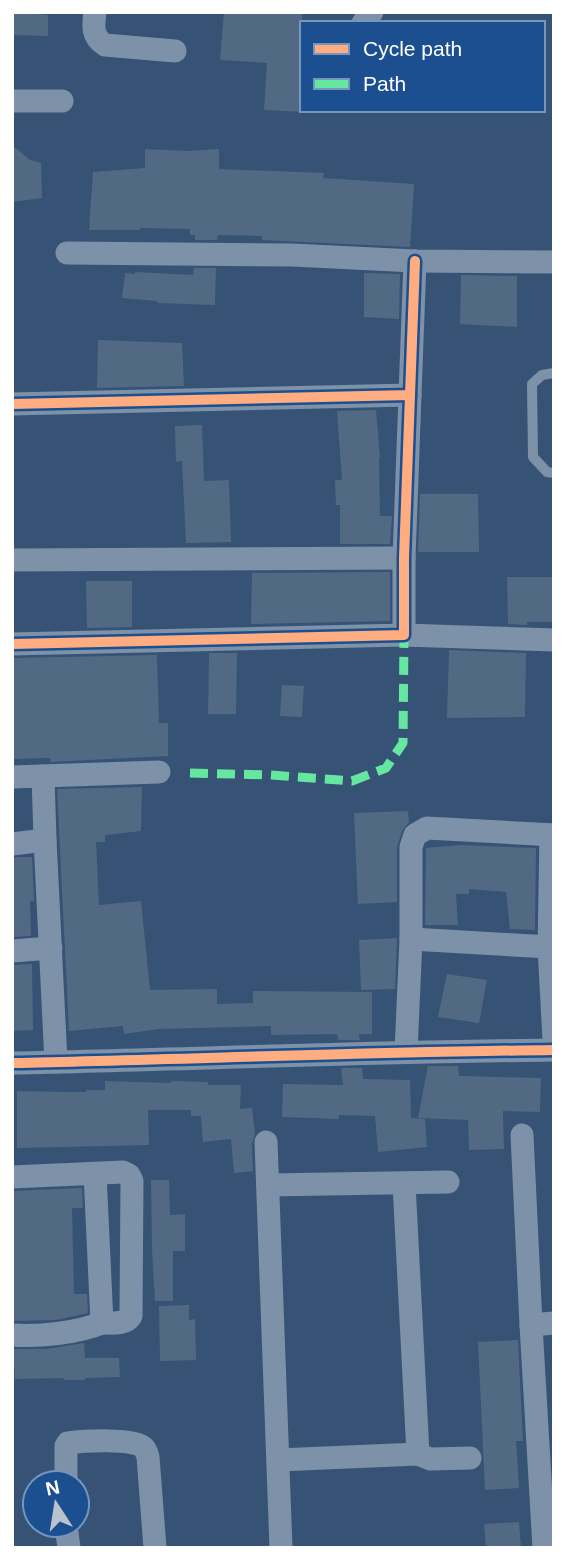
<svg xmlns="http://www.w3.org/2000/svg" width="566" height="1560" viewBox="0 0 566 1560" font-family="Arial,sans-serif">
	<rect width="100%" height="100%" fill="#365274"/>
	<g fill="#526984">
		<polygon points="12,12 48,15 48,36 12,35"/>
		<polygon points="224,12 302,12 302,112 264,110 267,63 220,60"/>
		<polygon points="12,145 30,160 41,163 42,198 12,202"/>
		<polygon points="145,149 188,151 219,149 219,169 324,173 323,178 414,184 410,247 262,240 262,236 218,235 217,240 195,240 195,235 190,235 190,229 140,228 140,230 89,230 93,172 145,168"/>
		<polygon points="194,268 216,268 215,305 157,303 157,301 122,298 125,273 135,274 135,272 193,275"/>
		<polygon points="364,273 400,274 399,319 364,317"/>
		<polygon points="461,275 517,276 517,327 460,324"/>
		<polygon points="98,340 182,343 184,386 97,388"/>
		<polygon points="376,410 380,458 379,458 380,516 392,516 390,544 340,544 340,505 336,505 335,480 342,480 337,411"/>
		<polygon points="202,425 204,481 229,480 231,542 186,543 182,461 176,462 175,426"/>
		<polygon points="420,494 478,494 479,552 418,552"/>
		<polygon points="390,572 390,621 251,624 252,573"/>
		<polygon points="507,577 554,577 554,622 527,622 527,625 508,624"/>
		<polygon points="86,581 132,581 132,627 87,628"/>
		<polygon points="449,650 526,653 525,717 447,718"/>
		<polygon points="209,653 237,653 236,714 208,714"/>
		<polygon points="157,655 159,723 168,723 168,756 50,762 50,758 12,759 12,658"/>
		<polygon points="282,685 304,686 302,717 280,716"/>
		<polygon points="142,787 141,831 105,835 105,842 96,842 99,905 141,901 150,990 217,989 217,1004 253,1003 253,991 372,992 372,1034 359,1034 360,1040 338,1040 337,1034 271,1035 271,1026 158,1029 124,1034 123,1026 69,1031 57,789"/>
		<polygon points="408,811 409,822 402,831 397,847 397,902 358,904 354,813"/>
		<polygon points="461,845 536,848 535,930 510,929 506,892 469,889 469,894 456,894 458,925 425,925 426,848"/>
		<polygon points="18,857 32,857 34,901 30,901 31,936 12,937 12,858"/>
		<polygon points="397,938 395,989 361,990 359,940"/>
		<polygon points="32,964 33,1030 12,1031 12,965"/>
		<polygon points="447,974 487,980 479,1023 438,1017"/>
		<polygon points="428,1066 458,1066 459,1076 541,1078 540,1112 503,1111 504,1149 469,1150 468,1120 418,1118"/>
		<polygon points="341,1068 362,1068 363,1079 410,1080 411,1118 425,1119 427,1147 378,1152 375,1116 339,1115 339,1119 282,1117 283,1084 343,1085"/>
		<polygon points="105,1081 171,1083 171,1081 208,1082 208,1085 241,1085 240,1109 252,1108 255,1134 252,1143 253,1171 234,1173 231,1139 203,1142 201,1116 191,1116 191,1110 148,1110 149,1145 17,1148 17,1091 66,1092 86,1092 86,1090 105,1090"/>
		<polygon points="151,1180 169,1180 170,1215 185,1214 185,1251 173,1251 173,1301 155,1301 152,1249"/>
		<polygon points="82,1188 83,1208 72,1208 74,1294 87,1294 88,1313 56,1320 12,1321 12,1191"/>
		<polygon points="189,1305 189,1320 195,1319 196,1360 160,1361 159,1306"/>
		<polygon points="518,1340 523,1441 516,1441 519,1488 485,1490 478,1342"/>
		<polygon points="84,1343 85,1358 119,1358 120,1377 85,1378 85,1380 64,1380 64,1378 15,1379 13,1349 47,1349"/>
		<polygon points="519,1522 521,1548 486,1548 484,1524"/>
	</g>
	<g fill="none" stroke-linecap="round" stroke-linejoin="round">
		<polyline stroke="#7d92a8" stroke-width="10" points="554,373 542,375 532,384 533,457 547,472 554,473"/>
		<g stroke="#7d92a8" stroke-width="23">
			<path d="M95,12C93,26 92,37 105,45L175,51"/>
			<polyline points="363,23 372,12"/>
			<polyline points="12,101 62,101"/>
			<polyline points="67,253 292,255 415,261 554,262"/>
			<polyline points="12,404 410,395 415,261"/>
			<polyline points="12,560 404,558"/>
			<polyline points="404,635 554,640"/>
			<polyline points="12,644 404,635 404,558 410,395"/>
			<polyline points="43,776 45,840 56,1062"/>
			<polyline points="12,777 159,772"/>
			<polyline points="12,844 45,840"/>
			<polyline points="411,939 549,947 551,835"/>
			<polyline points="554,947 549,947 554,1040"/>
			<polyline points="12,951 51,948"/>
			<polyline points="406,1052 411,939 411,847 415,835 427,828 554,835"/>
			<path d="M12,1063C193,1059 373,1052 554,1050"/>
			<polyline points="522,1135 531,1325 544,1548"/>
			<polyline points="266,1142 281,1548"/>
			<path d="M12,1177L123,1172L129,1175L132,1181L131,1316C125,1325 112,1323 102,1323"/>
			<polyline points="404,1184 418,1454"/>
			<polyline points="268,1185 448,1182"/>
			<polyline points="531,1325 554,1323"/>
			<path d="M12,1335C39,1337 77,1333 102,1323L95,1174"/>
			<polyline points="278,1460 418,1454 430,1459 470,1458"/>
			<path d="M66,1483V1446L68,1443C82,1441 135,1438 143,1447C146,1450 147,1453 148,1457L155,1548"/>
			<polyline points="66,1525 69,1548"/>
		</g>
		<polyline stroke="#66e7a1" stroke-width="9" stroke-dasharray="18 9" stroke-linecap="butt" points="190,773 270,775 352,781 386,768 403,743 404,635"/>
		<g stroke="#1b4f8f" stroke-width="15">
			<g id="cycleway">
				<polyline points="12,404 410,395 415,261"/>
				<polyline points="12,644 404,635 404,558 410,395"/>
				<path d="M12,1063C193,1059 373,1052 554,1050"/>
			</g>
		</g>
		<use href="#cycleway" stroke="#ffac80" stroke-width="10"/>
	</g>
	<rect width="566" height="1560" fill="none" stroke="#ffffff" stroke-width="28"/>
	<rect x="300" y="21" width="245" height="91" fill="#1b4f8f" stroke="#7695bc" stroke-width="2"/>
	<rect x="314" y="44" width="35" height="10" fill="#ffac80" stroke="#7695bc" stroke-width="2"/>
	<text x="363" y="56" font-size="21" fill="#ffffff">Cycle path</text>
	<rect x="314" y="79" width="35" height="10" fill="#66e7a1" stroke="#7695bc" stroke-width="2"/>
	<text x="363" y="91" font-size="21" fill="#ffffff">Path</text>
	<g transform="translate(56 1504) rotate(348)"><circle r="33" fill="#1b4f8f" stroke="#7695bc" stroke-width="2"/>
	<path d="M0-5L12 26L0 18L-12 26Z" fill="#b9c2ce"/>
	<text y="-10" font-size="19" font-weight="bold" text-anchor="middle" fill="#ffffff">N</text>
	</g>
</svg>
